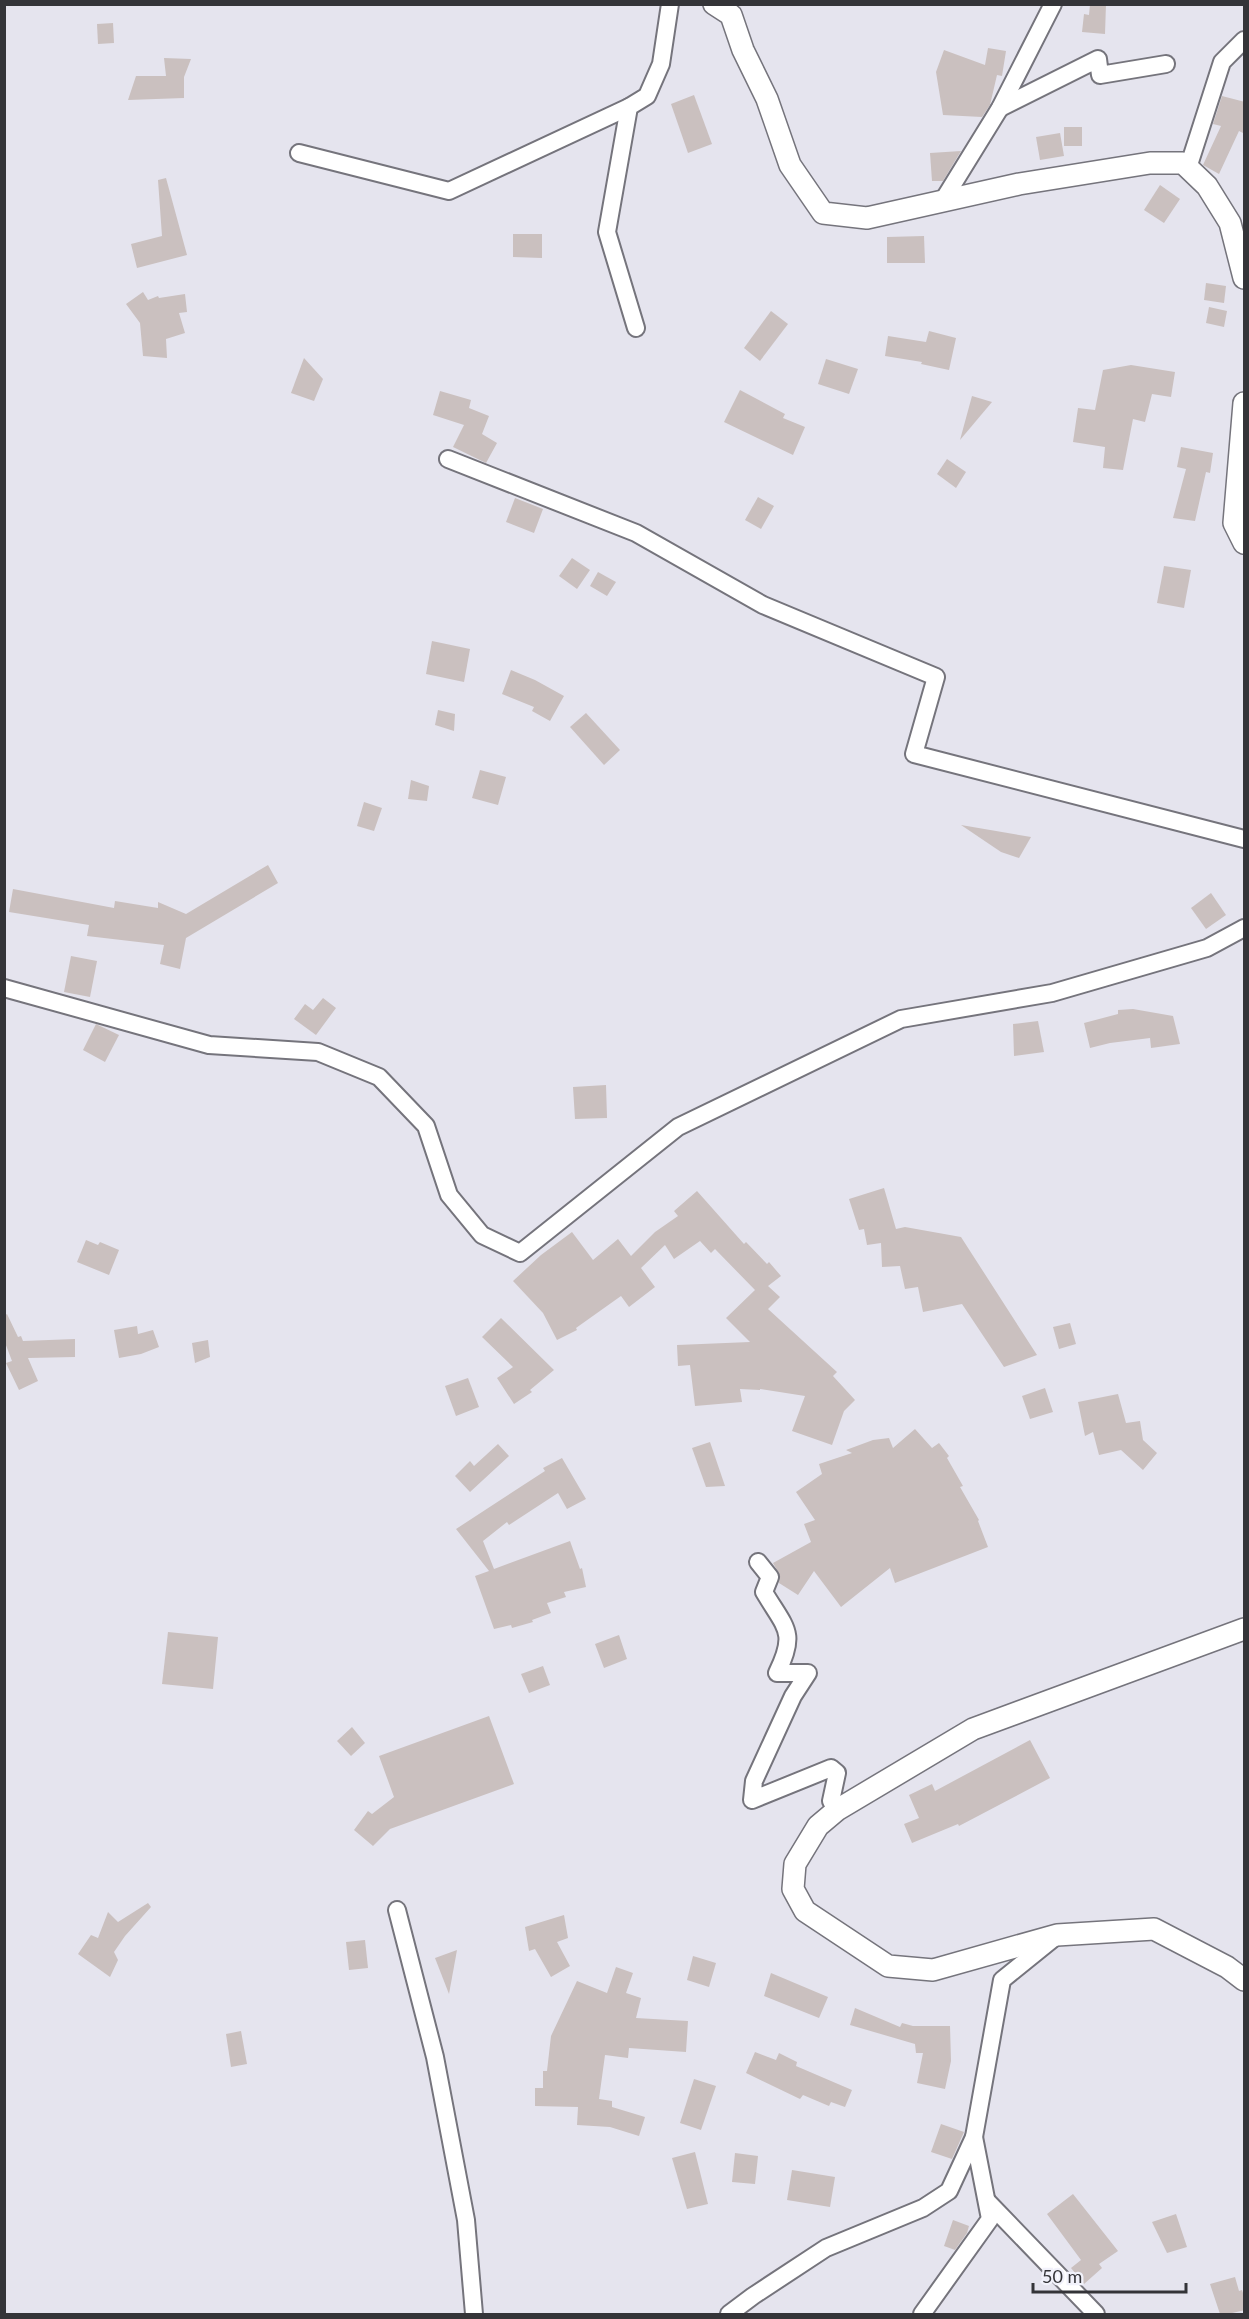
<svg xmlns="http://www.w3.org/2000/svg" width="1249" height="2319" viewBox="0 0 1249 2319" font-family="Lato,sans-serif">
	<rect width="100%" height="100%" fill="#e5e4ee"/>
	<g fill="#cac0bf">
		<polygon points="1090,4 1106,4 1105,34 1082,32 1084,14 1089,15"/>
		<polygon points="113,23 114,43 98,44 97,24"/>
		<polygon points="988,48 1006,51 1002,76 997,75 990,105 982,117 943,115 936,72 944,50 985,65"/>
		<polygon points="164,58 191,59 184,77 184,98 128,100 136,76 166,76"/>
		<polygon points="694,95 712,144 688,153 671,104"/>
		<polygon points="1222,96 1245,102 1245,134 1239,131 1219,174 1203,165 1221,126 1213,124"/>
		<rect x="1064" y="127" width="18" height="19"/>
		<polygon points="1060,133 1064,156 1040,160 1036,137"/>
		<polygon points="961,151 943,181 932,181 930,153"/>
		<polygon points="166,178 187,255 137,268 131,244 162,236 158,180"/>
		<polygon points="1160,185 1180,199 1164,223 1144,210"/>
		<polygon points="513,234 542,234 542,258 513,257"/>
		<polygon points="924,236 925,263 887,263 887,237"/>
		<polygon points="1206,283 1226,286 1224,303 1204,300"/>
		<polygon points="143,292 148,300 158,296 159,298 185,294 187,312 179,313 185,333 166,339 167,358 143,356 140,323 126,304"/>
		<polygon points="1209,307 1227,311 1224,327 1206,323"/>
		<polygon points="771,311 788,324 760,361 744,348"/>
		<polygon points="929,331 956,338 949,370 921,364 922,362 885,356 888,336 926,342"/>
		<polygon points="304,358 323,379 314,401 291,393"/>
		<polygon points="826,359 858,369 849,394 818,384"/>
		<polygon points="1131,365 1175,372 1171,397 1152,394 1145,422 1133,419 1123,470 1103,468 1105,447 1073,442 1078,408 1095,410 1103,370"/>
		<polygon points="740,390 785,414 783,418 805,427 793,455 724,422"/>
		<polygon points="440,391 471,400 469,408 489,416 482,434 497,443 486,463 453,447 464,425 433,415"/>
		<polygon points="972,396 992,402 960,440"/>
		<polygon points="1181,447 1213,453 1210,473 1206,472 1195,521 1173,518 1186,469 1177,467"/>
		<polygon points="947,459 966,472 956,488 937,474"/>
		<polygon points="758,497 774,506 761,529 745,520"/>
		<polygon points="515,498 543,509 534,533 506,522"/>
		<polygon points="572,558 590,570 577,589 559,576"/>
		<polygon points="1164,566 1191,570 1184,608 1157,603"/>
		<polygon points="598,572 616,582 607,596 590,586"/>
		<polygon points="432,641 470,649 464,682 426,674"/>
		<polygon points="511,670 535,680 564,696 550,721 532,711 534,707 502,694"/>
		<polygon points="438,710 455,714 454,731 435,725"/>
		<polygon points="586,713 620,750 604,765 570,727"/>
		<polygon points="480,770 506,777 498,805 472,798"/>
		<polygon points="411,780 429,786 427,801 408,799"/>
		<polygon points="364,802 382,808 374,831 357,826"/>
		<polygon points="961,825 1031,837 1019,858 1001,852"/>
		<polygon points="268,865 278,883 186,938 180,969 160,964 164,945 87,936 89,925 9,912 13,889 114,908 115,901 158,908 158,902 186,914"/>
		<polygon points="1211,893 1226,915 1206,929 1191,908"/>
		<polygon points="71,956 97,961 90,997 64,992"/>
		<polygon points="323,998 336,1008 316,1035 294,1019 305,1004 313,1010"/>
		<polygon points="1133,1009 1173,1016 1180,1044 1151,1048 1150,1038 1110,1043 1090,1048 1084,1023 1118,1014 1118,1010"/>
		<polygon points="1038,1021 1044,1052 1014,1056 1013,1024"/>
		<polygon points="96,1024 119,1035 105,1062 83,1050"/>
		<polygon points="606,1085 607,1118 575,1119 573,1087"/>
		<polygon points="884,1188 896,1229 905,1227 961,1237 1037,1355 1004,1367 962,1304 923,1312 918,1287 905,1289 900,1266 882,1267 881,1243 867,1245 864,1229 859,1230 849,1199"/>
		<polygon points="697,1191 744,1244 746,1242 767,1264 769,1262 781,1276 768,1286 780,1297 768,1309 837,1372 833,1376 855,1400 844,1411 832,1445 792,1431 805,1396 760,1389 760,1390 740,1389 742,1402 695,1406 690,1365 678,1366 677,1345 750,1342 726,1318 755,1290 715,1249 711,1253 700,1241 674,1259 665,1245 641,1268 655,1287 629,1307 621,1296 576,1328 577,1330 557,1340 543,1313 513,1281 541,1255 572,1232 593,1260 618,1239 631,1256 655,1232 678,1216 674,1211"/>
		<polygon points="86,1240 98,1245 100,1242 119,1250 109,1275 77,1262"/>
		<polygon points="7,1314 18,1337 21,1336 23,1341 75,1339 75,1357 28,1358 38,1381 19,1390 6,1363 12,1361 4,1340 4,1316"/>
		<polygon points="501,1318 554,1370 530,1390 532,1392 514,1404 497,1378 513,1367 482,1337"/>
		<polygon points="1070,1323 1076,1344 1059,1349 1053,1327"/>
		<polygon points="137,1326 138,1334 153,1330 159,1347 141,1354 119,1358 114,1330"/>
		<polygon points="208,1340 210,1357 195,1363 192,1343"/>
		<polygon points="468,1378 479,1407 456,1416 445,1386"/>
		<polygon points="1045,1388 1053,1412 1030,1419 1022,1396"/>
		<polygon points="1118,1394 1126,1423 1140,1421 1143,1440 1157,1453 1143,1470 1121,1450 1099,1455 1093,1432 1085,1436 1078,1402"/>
		<polygon points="915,1429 932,1448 939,1443 949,1456 947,1458 963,1486 960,1487 979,1520 978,1521 988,1547 895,1583 890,1568 841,1607 814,1571 798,1595 779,1583 780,1575 773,1563 811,1542 804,1524 815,1520 796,1492 822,1474 819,1464 852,1453 846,1450 873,1440 889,1438 893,1448"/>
		<polygon points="710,1442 725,1486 706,1487 692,1448"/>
		<polygon points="498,1444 509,1456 470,1492 455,1476 470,1461 474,1466"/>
		<polygon points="562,1458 586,1499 567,1509 558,1493 509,1525 507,1522 483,1541 494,1569 570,1541 580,1569 582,1568 586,1587 564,1592 566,1597 547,1603 551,1613 532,1620 533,1622 512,1628 511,1625 494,1629 475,1576 489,1571 456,1529 545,1471 543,1468"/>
		<polygon points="168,1632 218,1637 213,1689 162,1684"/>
		<polygon points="619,1635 627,1659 604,1668 595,1644"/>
		<polygon points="543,1666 550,1685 529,1693 521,1674"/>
		<polygon points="489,1716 514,1784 390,1829 373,1846 354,1830 368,1811 372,1814 394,1797 379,1756"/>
		<polygon points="352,1727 365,1743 351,1756 337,1741"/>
		<polygon points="1030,1740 1050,1778 959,1826 958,1824 912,1843 904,1824 919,1818 909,1795 932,1784 935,1791"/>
		<polygon points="148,1903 151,1907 125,1936 114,1952 118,1960 110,1977 78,1954 91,1935 98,1938 108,1912 118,1922"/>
		<polygon points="564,1915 568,1938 557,1942 570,1966 551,1977 535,1949 529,1951 525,1927"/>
		<polygon points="365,1940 368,1968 349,1970 346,1942"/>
		<polygon points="457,1950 449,1994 435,1958"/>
		<polygon points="693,1956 716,1963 709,1987 687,1980"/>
		<polygon points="616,1967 633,1973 626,1993 641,1998 636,2018 688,2021 686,2052 629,2048 628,2058 605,2055 599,2099 612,2101 612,2107 645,2117 639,2136 610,2127 577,2125 578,2107 535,2106 535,2088 543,2088 543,2071 547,2071 551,2036 577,1981 607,1993"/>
		<polygon points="771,1973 828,1997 819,2018 764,1996"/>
		<polygon points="855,2008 900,2027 902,2023 913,2026 950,2026 951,2061 945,2089 917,2083 923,2053 916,2053 915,2044 850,2025"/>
		<polygon points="241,2031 247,2064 231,2067 226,2034"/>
		<polygon points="755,2052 776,2060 779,2053 797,2062 796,2066 852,2090 845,2107 831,2102 829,2106 803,2095 800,2099 746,2073"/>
		<polygon points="694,2079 716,2086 701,2130 680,2123"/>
		<polygon points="941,2124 964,2132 952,2159 931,2152"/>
		<polygon points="695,2152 708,2204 687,2209 672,2158"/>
		<polygon points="735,2153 758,2156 755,2184 732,2182"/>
		<polygon points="792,2170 835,2177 830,2207 787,2200"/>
		<polygon points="1073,2194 1118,2251 1099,2264 1102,2268 1084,2284 1071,2268 1081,2260 1047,2214"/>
		<polygon points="1176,2214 1187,2247 1167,2253 1152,2222"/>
		<polygon points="953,2220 969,2226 967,2233 955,2250 944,2246"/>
		<polygon points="1235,2277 1239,2291 1242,2290 1245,2299 1245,2310 1228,2314 1220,2314 1210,2284"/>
	</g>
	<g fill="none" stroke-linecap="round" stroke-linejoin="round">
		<g stroke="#75747c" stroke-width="20">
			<g id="minor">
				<polyline points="1000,108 1098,59 1100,75 1166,64"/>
				<polyline points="299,153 449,191 629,107"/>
				<polyline points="1188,168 1222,62 1244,40"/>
				<polyline points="942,202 1000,108 1053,4"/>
				<polyline points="636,328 607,232 629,107 647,96 661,64 670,4"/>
				<polyline points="448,459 636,533 763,605 936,677 914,754 1244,839"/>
				<polyline points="4,988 209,1045 318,1052 379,1077 426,1126 449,1195 482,1235 520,1253 678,1127 901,1019 1052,993 1207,948 1244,928"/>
				<path d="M758,1562L770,1577L764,1592C786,1629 797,1632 777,1673H808L793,1696L754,1781L752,1800L831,1768L837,1773L831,1801L837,1810"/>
				<polyline points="397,1910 435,2057 466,2220 474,2314"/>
				<polyline points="988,2202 1096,2314"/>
				<polyline points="729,2314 753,2296 826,2248 923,2208 949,2191 974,2137 1002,1980 1054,1938"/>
				<polyline points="922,2314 990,2219 974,2137"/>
			</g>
		</g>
		<g stroke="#75747c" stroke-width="24">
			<g id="tertiary">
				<polyline points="714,4 731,15 743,50 767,99 790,165 823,213 867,218 1019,184 1150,163 1183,163 1207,186 1230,223 1244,278"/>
				<polyline points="1244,403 1234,523 1244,543"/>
				<polyline points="1244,1629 973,1729 837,1810 818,1826 795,1864 793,1889 805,1911 888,1966 933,1970 1057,1935 1154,1929 1227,1967 1244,1980"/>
			</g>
		</g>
		<use href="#minor" stroke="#fff" stroke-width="16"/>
		<use href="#tertiary" stroke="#fff" stroke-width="21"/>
	</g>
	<rect width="1249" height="2319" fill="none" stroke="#343438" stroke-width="12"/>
	<path d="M1033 2283v9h153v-9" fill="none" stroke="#343438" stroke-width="3"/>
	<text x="1042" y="2283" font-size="18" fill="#343438" stroke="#f2f2fb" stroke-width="4.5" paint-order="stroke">50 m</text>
</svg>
